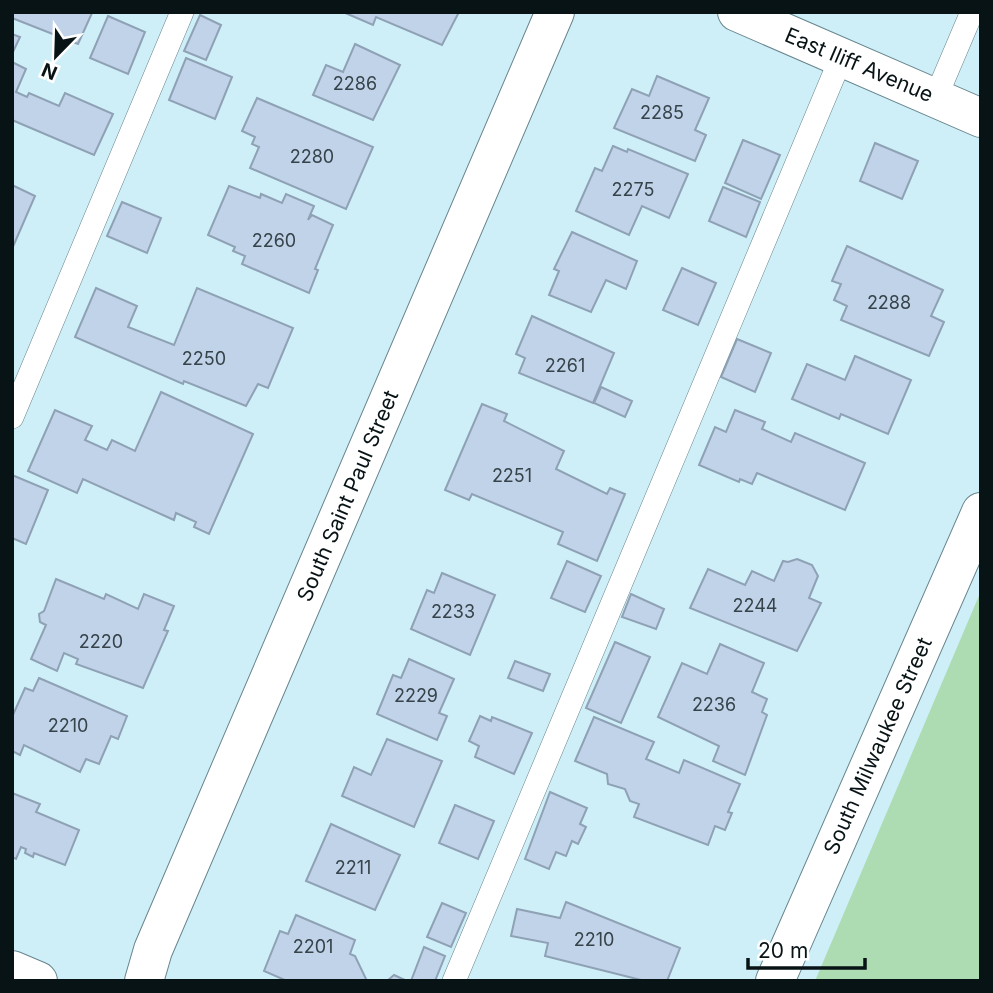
<svg xmlns="http://www.w3.org/2000/svg" width="993" height="993" viewBox="0 0 993 993" font-family="Inter,sans-serif">
	<rect width="100%" height="100%" fill="#ceeff8"/>
	<polygon fill="#addbb2" points="981,591 981,981 815,981"/>
	<g fill="#c0d3e8" stroke="#8ea1b5" stroke-width="2">
		<polygon points="12,12 92,12 92,13 78,44 12,18"/>
		<polygon points="343,12 459,12 442,45 376,17 373,25"/>
		<polygon points="200,15 221,25 206,60 184,51"/>
		<polygon points="108,16 145,32 128,74 90,58"/>
		<polygon points="12,34 20,37 12,54"/>
		<polygon points="355,44 400,65 373,120 313,95 326,65 343,72"/>
		<polygon points="186,58 232,77 215,119 169,100"/>
		<polygon points="12,62 26,69 16,92 27,97 29,93 59,106 65,93 113,114 94,155 12,120"/>
		<polygon points="657,76 709,98 695,130 706,135 695,161 614,128 632,89 649,96"/>
		<polygon points="257,98 373,147 346,209 250,168 259,147 252,144 255,137 242,131"/>
		<polygon points="743,140 780,155 761,199 725,183"/>
		<polygon points="875,143 918,161 902,199 860,181"/>
		<polygon points="613,146 627,152 628,149 688,174 669,218 642,206 629,235 576,211 595,168 602,171"/>
		<polygon points="12,185 35,196 12,249"/>
		<polygon points="229,186 260,198 261,194 282,203 286,194 314,206 308,220 312,215 333,225 315,269 318,270 309,293 242,264 245,256 233,251 235,247 208,235"/>
		<polygon points="723,187 760,202 746,237 709,221"/>
		<polygon points="122,202 161,218 147,253 107,236"/>
		<polygon points="572,232 637,261 626,289 606,280 591,312 549,295 559,271 554,269"/>
		<polygon points="847,246 943,290 931,316 944,322 929,356 841,320 847,306 834,300 841,284 832,281"/>
		<polygon points="682,268 716,283 698,325 663,310"/>
		<polygon points="96,288 137,306 128,327 174,345 197,288 293,328 268,388 258,384 246,406 184,381 183,384 75,337"/>
		<polygon points="532,316 614,353 593,403 519,373 525,358 516,354"/>
		<polygon points="737,339 771,353 755,392 721,377"/>
		<polygon points="855,356 911,380 888,434 841,414 839,419 792,399 807,364 845,380"/>
		<polygon points="601,387 632,401 625,417 594,403"/>
		<polygon points="161,392 253,434 209,534 194,527 196,522 176,513 174,520 83,479 77,493 28,471 55,410 92,426 85,440 107,450 112,440 135,451"/>
		<polygon points="482,404 507,414 504,421 564,451 556,469 607,494 610,488 625,494 597,561 558,544 563,532 472,494 469,500 445,490"/>
		<polygon points="735,410 765,422 762,429 791,442 795,433 865,463 845,510 757,473 752,484 740,479 739,482 699,465 715,427 726,432"/>
		<polygon points="12,475 48,490 26,544 12,538"/>
		<polygon points="797,559 812,565 818,576 809,598 821,603 797,651 690,608 708,569 745,585 752,571 774,581 783,561 788,562"/>
		<polygon points="567,561 601,576 585,612 551,598"/>
		<polygon points="442,573 495,595 470,655 411,629 427,590 434,593"/>
		<polygon points="56,579 104,599 106,594 138,609 144,594 174,606 164,630 168,631 143,688 76,664 78,659 64,653 57,671 31,659 46,625 40,622 39,614 44,611"/>
		<polygon points="631,594 664,609 656,629 622,617"/>
		<polygon points="615,642 650,657 621,723 586,708"/>
		<polygon points="720,644 764,663 752,692 767,699 762,712 767,715 745,775 713,761 719,746 658,717 682,663 707,674"/>
		<polygon points="409,659 454,679 439,713 447,716 437,740 377,714 393,675 401,678"/>
		<polygon points="515,661 550,674 543,691 508,678"/>
		<polygon points="39,678 127,716 118,739 111,736 99,764 86,759 80,772 24,745 20,755 12,751 12,717 25,688 33,691"/>
		<polygon points="480,716 491,721 492,717 532,733 514,774 475,757 479,746 469,741"/>
		<polygon points="594,717 654,742 646,759 679,773 684,760 740,784 728,812 732,813 725,830 715,826 708,845 634,817 639,804 630,801 625,789 608,784 607,774 575,761"/>
		<polygon points="387,739 442,761 414,827 342,796 354,767 371,775"/>
		<polygon points="550,792 587,808 580,824 586,827 578,844 572,841 566,856 556,852 549,869 525,859"/>
		<polygon points="12,793 40,804 36,812 79,830 65,865 34,853 33,857 25,853 26,849 21,847 16,859 12,857"/>
		<polygon points="455,805 494,821 478,859 439,843"/>
		<polygon points="331,824 400,855 375,910 306,881"/>
		<polygon points="566,902 680,948 667,981 645,981 545,956 548,943 511,936 517,909 560,918"/>
		<polygon points="442,903 466,913 451,947 427,937"/>
		<polygon points="296,915 355,940 350,954 355,956 367,981 287,981 264,971 280,931 288,934"/>
		<polygon points="424,947 445,956 435,981 411,981"/>
		<polygon points="394,975 407,981 387,981"/>
	</g>
	<g fill="none" stroke-linecap="round" stroke-linejoin="round">
		<g stroke="#67858d" stroke-width="24">
			<g id="lane">
				<polyline points="935,99 972,12"/>
				<polyline points="12,417 182,12"/>
				<polyline points="454,981 841,58"/>
			</g>
		</g>
		<g stroke="#67858d" stroke-width="40">
			<g id="street">
				<polyline points="12,970 38,981"/>
				<polyline points="775,981 981,512"/>
			</g>
		</g>
		<g stroke="#67858d" stroke-width="40">
			<g id="secondary">
				<polyline points="737,12 981,118"/>
				<polyline points="144,981 153,950 555,12"/>
			</g>
		</g>
		<use href="#lane" stroke="#fff" stroke-width="23"/>
		<use href="#street" stroke="#fff" stroke-width="38"/>
		<use href="#secondary" stroke="#fff" stroke-width="38"/>
	</g>
	<g text-anchor="middle" stroke-width="6" stroke-linejoin="round" paint-order="stroke">
		<g font-size="18" fill="#36434a">
			<text x="355" y="90">2286</text>
			<text x="662" y="119">2285</text>
			<text x="312" y="163">2280</text>
			<text x="633" y="196">2275</text>
			<text x="274" y="247">2260</text>
			<text x="889" y="309">2288</text>
			<text x="204" y="365">2250</text>
			<text x="565" y="372">2261</text>
			<text x="512" y="482">2251</text>
			<text x="755" y="612">2244</text>
			<text x="453" y="618">2233</text>
			<text x="101" y="648">2220</text>
			<text x="416" y="702">2229</text>
			<text x="714" y="711">2236</text>
			<text x="68" y="732">2210</text>
			<text x="353" y="874">2211</text>
			<text x="594" y="946">2210</text>
			<text x="313" y="953">2201</text>
		</g>
		<g font-size="21" fill="#081316" stroke="#fff">
			<text transform="translate(859 65) rotate(23)" y="7">East Iliff Avenue</text>
			<text transform="translate(348 496) rotate(-67)" y="7">South Saint Paul Street</text>
			<text transform="translate(878 746) rotate(-66)" y="7">South Milwaukee Street</text>
		</g>
	</g>
	<rect width="993" height="993" fill="none" stroke="#081316" stroke-width="28"/>
	<g transform="translate(56 56) rotate(203)" stroke="#ffffff" stroke-width="5" paint-order="stroke">
	<path d="M0-5L12 26L0 18L-12 26Z" fill="#081316"/>
	<text y="-10" font-size="19" font-weight="bold" text-anchor="middle" fill="#081316">N</text>
	</g>
	<path d="M748 958v10h117v-10" fill="none" stroke="#081316" stroke-width="3.5"/>
	<text x="758" y="958" font-size="21" fill="#081316" stroke="#ffffff" stroke-width="5" paint-order="stroke">20 m</text>
</svg>
